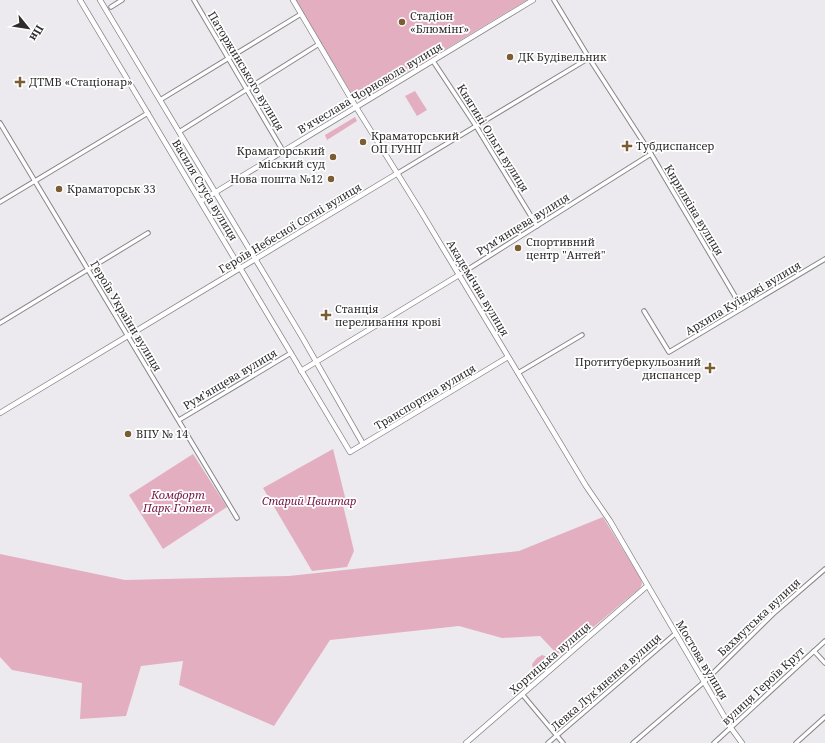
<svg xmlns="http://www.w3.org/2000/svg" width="825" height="743" viewBox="0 0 825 743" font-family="'Noto Serif',serif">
	<rect width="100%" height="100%" fill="#eceaee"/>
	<g fill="#e3afc0">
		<polygon points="295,0 527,0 360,101 358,98 355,99"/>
		<polygon points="415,91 427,110 417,116 405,96"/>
		<polygon points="355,117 357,121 327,140 325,135"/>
		<polygon points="333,449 345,497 342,501 354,551 347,567 312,571 263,488"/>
		<polygon points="193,454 227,507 163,549 129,495"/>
		<polygon points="603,517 641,579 642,584 640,588 559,656 540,636 502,638 459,626 330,640 274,726 179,685 183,661 141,666 126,716 80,719 82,683 12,670 0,657 0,554 125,580 289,576 519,551"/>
		<polygon points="542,655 547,657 549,663 540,672 536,672 533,669 532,664 537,658"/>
	</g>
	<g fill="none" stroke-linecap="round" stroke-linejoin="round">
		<g stroke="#868588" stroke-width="5.5">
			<g id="minor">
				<polyline points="194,0 283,151"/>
				<polyline points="554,0 589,58 651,154 742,308"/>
				<polyline points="111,7 122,0"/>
				<polyline points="433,61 476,126 537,226"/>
				<polyline points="160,100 301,14"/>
				<polyline points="0,123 237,518"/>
				<polyline points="179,132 319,44"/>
				<polyline points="398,173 589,58"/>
				<polyline points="0,202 148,113"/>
				<polyline points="459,275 651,154"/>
				<polyline points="644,311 669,352 825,259"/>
				<polyline points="0,323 148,233"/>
				<polyline points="518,373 582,335"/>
				<polyline points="179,420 291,353"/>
				<polyline points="814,651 825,663"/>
				<polyline points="522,694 563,743"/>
				<polyline points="548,743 675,634"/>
				<polyline points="633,743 704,682 773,614 825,569"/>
				<polyline points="714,743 825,641"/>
				<polyline points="796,743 825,717"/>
			</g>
		</g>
		<g stroke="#868588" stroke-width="6">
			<g id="tertiary">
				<polyline points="80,0 350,452 508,357"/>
				<polyline points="100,0 302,337 363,444"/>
				<polyline points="293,0 356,107 420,210 586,486 610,521 731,728 742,743"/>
				<polyline points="201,201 533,0"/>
				<polyline points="301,371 459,275"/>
				<polyline points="0,413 398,173"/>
				<polyline points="466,743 647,586"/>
			</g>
		</g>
		<use href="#minor" stroke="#fff" stroke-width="3.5"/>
		<use href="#tertiary" stroke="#fff" stroke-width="4.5"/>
	</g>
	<g fill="#7c5c32" stroke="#fff" stroke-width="1.5">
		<circle cx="402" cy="22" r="4"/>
		<circle cx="510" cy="57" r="4"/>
		<path d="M18 76h4v4h4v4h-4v4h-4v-4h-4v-4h4z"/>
		<circle cx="363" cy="142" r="4"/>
		<path d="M625 140h4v4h4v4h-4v4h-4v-4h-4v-4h4z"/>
		<circle cx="333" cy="157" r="4"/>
		<circle cx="331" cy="179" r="4"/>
		<circle cx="59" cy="189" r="4"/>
		<circle cx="518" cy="248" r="4"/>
		<path d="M324 309h4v4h4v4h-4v4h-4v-4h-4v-4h4z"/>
		<path d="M708 362h4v4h4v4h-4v4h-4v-4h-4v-4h4z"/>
		<circle cx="128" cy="434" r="4"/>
	</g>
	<g text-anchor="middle" stroke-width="3.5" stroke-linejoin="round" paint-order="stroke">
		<g font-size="11" fill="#2d2d2e" stroke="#fff" text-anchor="start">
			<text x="410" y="20">Стадіон<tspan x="410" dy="13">«Блюмінґ»</tspan></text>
			<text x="518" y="61">ДК Будівельник</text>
			<text x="29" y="86">ДТМВ «Стаціонар»</text>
			<text x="371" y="140">Краматорський<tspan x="371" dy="13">ОП ГУНП</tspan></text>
			<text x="636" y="150">Тубдиспансер</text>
			<text x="325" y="155" text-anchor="end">Краматорський<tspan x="325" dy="13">міський суд</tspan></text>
			<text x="323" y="183" text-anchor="end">Нова пошта №12</text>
			<text x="67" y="193">Краматорськ 33</text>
			<text x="526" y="246">Спортивний<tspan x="526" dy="13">центр "Антей"</tspan></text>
			<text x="335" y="313">Станція<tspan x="335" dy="13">переливання крові</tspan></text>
			<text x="701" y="366" text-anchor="end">Протитуберкульозний<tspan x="701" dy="13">диспансер</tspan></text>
			<text x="136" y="438">ВПУ № 14</text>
		</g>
		<g font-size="11" fill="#2d2d2e" stroke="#fff">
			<text transform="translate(246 71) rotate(59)" y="4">Паторжинського вулиця</text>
			<text transform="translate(370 88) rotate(-31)" y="4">В'ячеслава Чорновола вулиця</text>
			<text transform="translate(493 138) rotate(58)" y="4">Княгині Ольги вулиця</text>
			<text transform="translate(205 190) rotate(59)" y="4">Василя Стуса вулиця</text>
			<text transform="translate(694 210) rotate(59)" y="4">Кирилкіна вулиця</text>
			<text transform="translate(523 224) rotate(-32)" y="4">Рум’янцева вулиця</text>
			<text transform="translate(290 228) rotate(-31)" y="4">Героїв Небесної Сотні вулиця</text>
			<text transform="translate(478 288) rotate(59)" y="4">Академічна вулиця</text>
			<text transform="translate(743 298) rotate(-31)" y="4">Архипа Куїнджі вулиця</text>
			<text transform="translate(126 316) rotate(59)" y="4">Героїв України вулиця</text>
			<text transform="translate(230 379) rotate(-31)" y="4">Рум’янцева вулиця</text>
			<text transform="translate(425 397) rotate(-31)" y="4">Транспортна вулиця</text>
			<text transform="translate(759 617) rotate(-43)" y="4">Бахмутська вулиця</text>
			<text transform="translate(550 658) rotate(-41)" y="4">Хортицька вулиця</text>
			<text transform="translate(702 660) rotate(59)" y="4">Мостова вулиця</text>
			<text transform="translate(606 682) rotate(-41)" y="4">Левка Лук'яненка вулиця</text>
			<text transform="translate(763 686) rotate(-43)" y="4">вулиця Героїв Крут</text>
		</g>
		<g font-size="11" font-style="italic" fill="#741243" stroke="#fff">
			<text x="178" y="499">Комфорт<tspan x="178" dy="13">Парк Готель</tspan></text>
			<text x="309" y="505">Старий Цвинтар</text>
		</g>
	</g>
	<g transform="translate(28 28) rotate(120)" stroke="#ffffff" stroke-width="3" paint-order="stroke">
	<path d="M0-3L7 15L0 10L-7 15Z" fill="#2d2d2e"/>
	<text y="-6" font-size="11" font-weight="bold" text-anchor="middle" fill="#2d2d2e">Пн</text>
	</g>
</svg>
